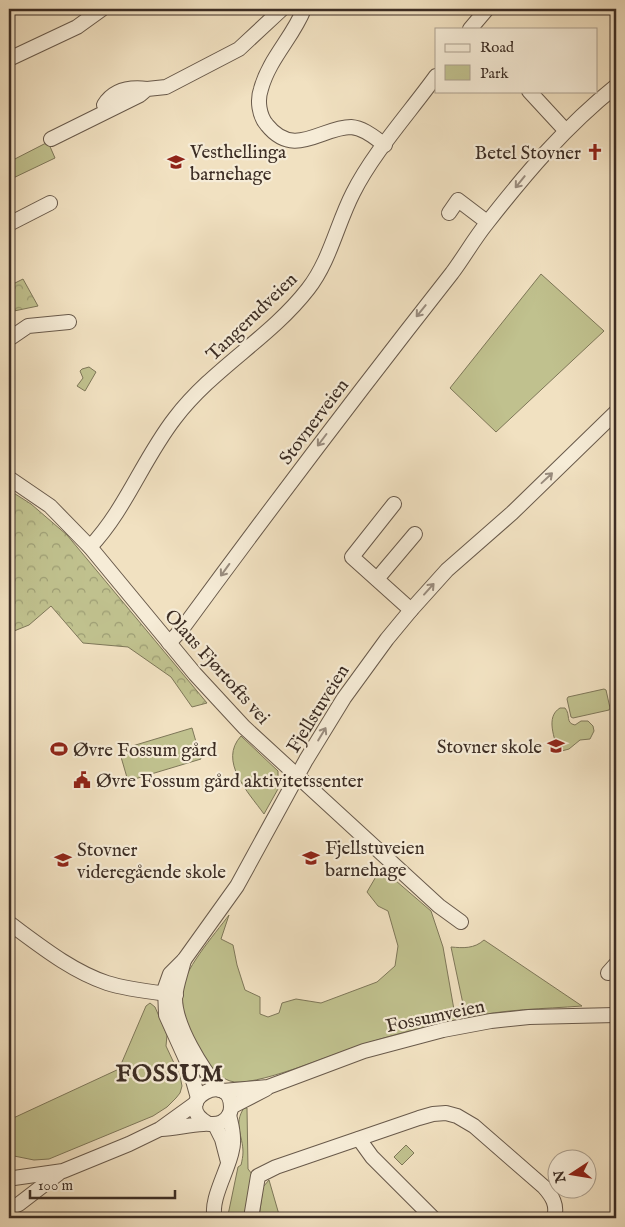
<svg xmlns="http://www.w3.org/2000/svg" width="625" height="1227" viewBox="0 0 625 1227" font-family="'IM FELL English',serif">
	<defs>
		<pattern id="forest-crowns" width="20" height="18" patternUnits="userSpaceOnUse" patternTransform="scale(1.25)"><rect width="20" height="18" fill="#c0c18e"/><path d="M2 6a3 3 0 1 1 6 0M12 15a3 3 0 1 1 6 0" fill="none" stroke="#9d9d74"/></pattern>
	</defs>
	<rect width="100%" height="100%" fill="#f1e1c1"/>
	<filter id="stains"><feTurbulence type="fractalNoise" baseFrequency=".004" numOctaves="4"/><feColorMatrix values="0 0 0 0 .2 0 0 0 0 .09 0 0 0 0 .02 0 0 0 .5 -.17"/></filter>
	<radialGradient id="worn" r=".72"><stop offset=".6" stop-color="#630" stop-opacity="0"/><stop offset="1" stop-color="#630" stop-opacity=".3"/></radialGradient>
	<g fill="#c0c18e" stroke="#7e7759">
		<polygon points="48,142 55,158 9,180 9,162"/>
		<polygon points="541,274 604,331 496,432 450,388"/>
		<polygon points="89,367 96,372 85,391 77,386 83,378 80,371 82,369"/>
		<polygon points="604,689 606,690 610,708 609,710 573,718 571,717 567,699 568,697"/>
		<path d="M560,708H565C571,715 565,723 575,725L581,721H588L593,726L594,731L590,739L580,740L569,749L558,752C555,738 545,717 560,708Z"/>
		<polygon points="192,728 201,759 128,781 119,750"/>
		<path d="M241,736L278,771V789L264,814C248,792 218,761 241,736Z"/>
		<path d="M381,868L431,911L443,947L456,1021C424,1027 392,1035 361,1045C335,1053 252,1089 230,1081C209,1073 201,1054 192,1035C187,1023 181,1009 181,995C181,972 215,934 229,915L221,939L233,945L237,965L245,990L260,997V1014L268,1017L279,1013L282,1003L296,999L321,1003L377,982L395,966L398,946L388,911L378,906L367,892Z"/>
		<path d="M484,940L582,1006C543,1009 504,1009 466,1018L451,947C463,948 474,949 484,940Z"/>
		<polygon points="150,1003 155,1007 167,1035 166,1046 180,1076 182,1086 180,1093 176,1098 167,1107 153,1116 49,1159 34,1160 14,1156 9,1156 9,1120 119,1069 146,1006"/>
		<path d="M244,1108H247L248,1169L252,1174L245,1218H232L228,1215L238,1167L241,1165C242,1161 243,1156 243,1152C243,1136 233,1124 244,1108Z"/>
		<polygon points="406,1145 414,1153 402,1165 394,1157"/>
		<polygon points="269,1180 280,1218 259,1218 263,1187"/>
	</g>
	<g fill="url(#forest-crowns)" stroke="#7e7759">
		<polygon points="23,279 38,306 14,311 9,315 9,286"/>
		<polygon points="9,490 31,504 67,535 207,703 192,707 171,677 128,647 83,643 51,606 29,625 9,633"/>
	</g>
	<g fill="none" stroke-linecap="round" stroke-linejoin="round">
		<g stroke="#695a4b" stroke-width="16">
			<g id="minor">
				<path d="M304,9C293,37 269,59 261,89C257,100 259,116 267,125C294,159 322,127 351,127C364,128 375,138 385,145"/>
				<polyline points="470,29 487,9"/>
				<polyline points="9,59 77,27 102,9"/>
				<polyline points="529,91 565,130"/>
				<path d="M104,105C114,89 131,87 147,89"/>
				<polyline points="51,139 140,95 147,89 166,87 239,49 282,9"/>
				<polyline points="449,213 458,200 487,222"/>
				<polyline points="9,224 50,203"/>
				<polyline points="9,339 28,326 69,322"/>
				<polyline points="9,478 50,506 90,547 195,674 244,727 439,906 461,922"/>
				<polyline points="394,504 352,557 411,610"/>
				<path d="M90,547C126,509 143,459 175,418C213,368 270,338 308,289C330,261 337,224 353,193C373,153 410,112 436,76"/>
				<polyline points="377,579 415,534"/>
				<path d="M169,643L182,629C270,509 360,390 452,273C464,257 474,239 487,223C527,172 565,127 616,86"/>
				<path d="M9,923C39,945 71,971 107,983C129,990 153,992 176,995"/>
				<path d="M184,960C181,973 176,985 175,998C175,1026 202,1069 220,1090"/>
				<polyline points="608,973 616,964"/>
				<polyline points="223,1091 268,1087 364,1051 443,1030 491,1021 529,1017 616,1015"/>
				<polyline points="198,1098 189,1066 166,1015 165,988 170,974 184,960 237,886 306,760 344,698 387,639 411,610 447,570 512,513 616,412"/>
				<polyline points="231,1107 266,1089"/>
				<polyline points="215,1125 222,1139 228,1162"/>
				<path d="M161,1129C175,1128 189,1125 203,1124C210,1123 215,1126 222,1122C227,1119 231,1113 231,1107C231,1069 170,1101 207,1123"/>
				<polyline points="359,1139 372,1157 433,1218"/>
				<polyline points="14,1178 63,1171 129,1144 160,1129 196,1103"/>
				<polyline points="9,1208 19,1204 58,1174"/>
				<path d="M215,1218C209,1201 229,1169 232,1150C235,1139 232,1126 229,1115"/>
				<path d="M251,1218L258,1176L276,1167L419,1118L433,1114L446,1113L457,1116L474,1126L544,1187C552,1196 558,1205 554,1218"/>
			</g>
		</g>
		<use href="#minor" stroke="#f6ecd7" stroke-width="14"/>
	</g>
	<defs><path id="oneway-shaft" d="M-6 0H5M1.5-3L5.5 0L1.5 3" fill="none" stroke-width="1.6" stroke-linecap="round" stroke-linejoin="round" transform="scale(1.25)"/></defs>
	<g stroke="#998c7e">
		<use href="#oneway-shaft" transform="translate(520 182) rotate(129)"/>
		<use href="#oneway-shaft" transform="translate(421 311) rotate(129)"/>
		<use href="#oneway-shaft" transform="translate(322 440) rotate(127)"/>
		<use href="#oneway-shaft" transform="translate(547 478) rotate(-43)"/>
		<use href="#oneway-shaft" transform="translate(225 570) rotate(126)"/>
		<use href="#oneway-shaft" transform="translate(429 589) rotate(-48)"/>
		<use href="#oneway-shaft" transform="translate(322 734) rotate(-59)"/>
	</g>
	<defs>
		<g id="church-bare" transform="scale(1.35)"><path d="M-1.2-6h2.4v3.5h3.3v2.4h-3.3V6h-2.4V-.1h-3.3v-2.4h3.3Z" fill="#8f2418" stroke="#f6ecd7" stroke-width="2.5" paint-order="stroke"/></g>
		<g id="school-bare" transform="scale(1.35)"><path d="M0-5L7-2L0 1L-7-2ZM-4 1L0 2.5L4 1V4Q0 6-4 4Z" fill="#8f2418" stroke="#f6ecd7" stroke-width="2.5" paint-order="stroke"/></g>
		<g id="stadium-bare" transform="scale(1.35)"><path d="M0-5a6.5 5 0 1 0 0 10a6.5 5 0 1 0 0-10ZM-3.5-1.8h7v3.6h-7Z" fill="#8f2418" stroke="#f6ecd7" stroke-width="2.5" paint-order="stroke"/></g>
		<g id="civic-bare" transform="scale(1.35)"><path d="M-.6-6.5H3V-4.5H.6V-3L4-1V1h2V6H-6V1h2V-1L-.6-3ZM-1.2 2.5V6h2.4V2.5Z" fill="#8f2418" stroke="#f6ecd7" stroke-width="2.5" paint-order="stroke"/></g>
	</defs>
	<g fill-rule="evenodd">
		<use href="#church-bare" x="595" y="152"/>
		<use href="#school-bare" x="176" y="162"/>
		<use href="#school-bare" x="556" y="746"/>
		<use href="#stadium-bare" x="59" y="749"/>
		<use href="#civic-bare" x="82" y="780"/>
		<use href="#school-bare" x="311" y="858"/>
		<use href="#school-bare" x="63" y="860"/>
	</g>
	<g text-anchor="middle" stroke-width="4.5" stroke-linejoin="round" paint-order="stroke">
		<g font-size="19" fill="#3c2d24" stroke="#f6ecd7" text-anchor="start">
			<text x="190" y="158">Vesthellinga<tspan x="190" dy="22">barnehage</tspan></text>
			<text x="581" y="159" text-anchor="end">Betel Stovner</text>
			<text x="542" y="753" text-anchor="end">Stovner skole</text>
			<text x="73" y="756">Øvre Fossum gård</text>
			<text x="96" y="787">Øvre Fossum gård aktivitetssenter</text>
			<text x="325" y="854">Fjellstuveien<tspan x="325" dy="22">barnehage</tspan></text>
			<text x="77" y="856">Stovner<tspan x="77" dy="22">videregående skole</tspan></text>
		</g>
		<g font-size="19" fill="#3c2d24" stroke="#f6ecd7">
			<text transform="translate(251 316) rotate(-44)" y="7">Tangerudveien</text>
			<text transform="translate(313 421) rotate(-53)" y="7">Stovnerveien</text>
			<text transform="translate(218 666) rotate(48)" y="7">Olaus Fjørtofts vei</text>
			<text transform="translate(317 708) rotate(-58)" y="7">Fjellstuveien</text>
			<text transform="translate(435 1015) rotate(-12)" y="7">Fossumveien</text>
		</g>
		<g font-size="24" font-weight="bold" letter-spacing="1" fill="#3c2d24" stroke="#f6ecd7">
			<text x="170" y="1081">FOSSUM</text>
		</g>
	</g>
	<rect width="625" height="1227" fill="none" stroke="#f1e1c1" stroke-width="30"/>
	<rect x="10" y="10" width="605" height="1207" fill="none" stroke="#3c2d24" stroke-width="2.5"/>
	<rect x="15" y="15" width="595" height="1197" fill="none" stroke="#3c2d24"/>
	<rect x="435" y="28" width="162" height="65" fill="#f6ecd7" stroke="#aca08f"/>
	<rect x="445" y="44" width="25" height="8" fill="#f6ecd7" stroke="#aca08f"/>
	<text x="480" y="52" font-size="15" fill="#3c2d24">Road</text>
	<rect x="445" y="65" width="25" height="15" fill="#c0c18e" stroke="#aca08f"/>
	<text x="480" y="78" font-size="15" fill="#3c2d24">Park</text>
	<g transform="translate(572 1174) rotate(258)"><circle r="24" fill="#f6ecd7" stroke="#aca08f"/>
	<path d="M0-4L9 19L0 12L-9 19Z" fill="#8f2418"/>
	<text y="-8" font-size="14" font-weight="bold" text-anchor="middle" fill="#3c2d24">N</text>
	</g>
	<path d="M30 1190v8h145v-8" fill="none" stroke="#3c2d24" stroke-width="2.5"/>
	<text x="38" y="1190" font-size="15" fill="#3c2d24" stroke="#f6ecd7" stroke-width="4" paint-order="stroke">100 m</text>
	<rect width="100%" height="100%" filter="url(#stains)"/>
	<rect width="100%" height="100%" fill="url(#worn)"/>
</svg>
